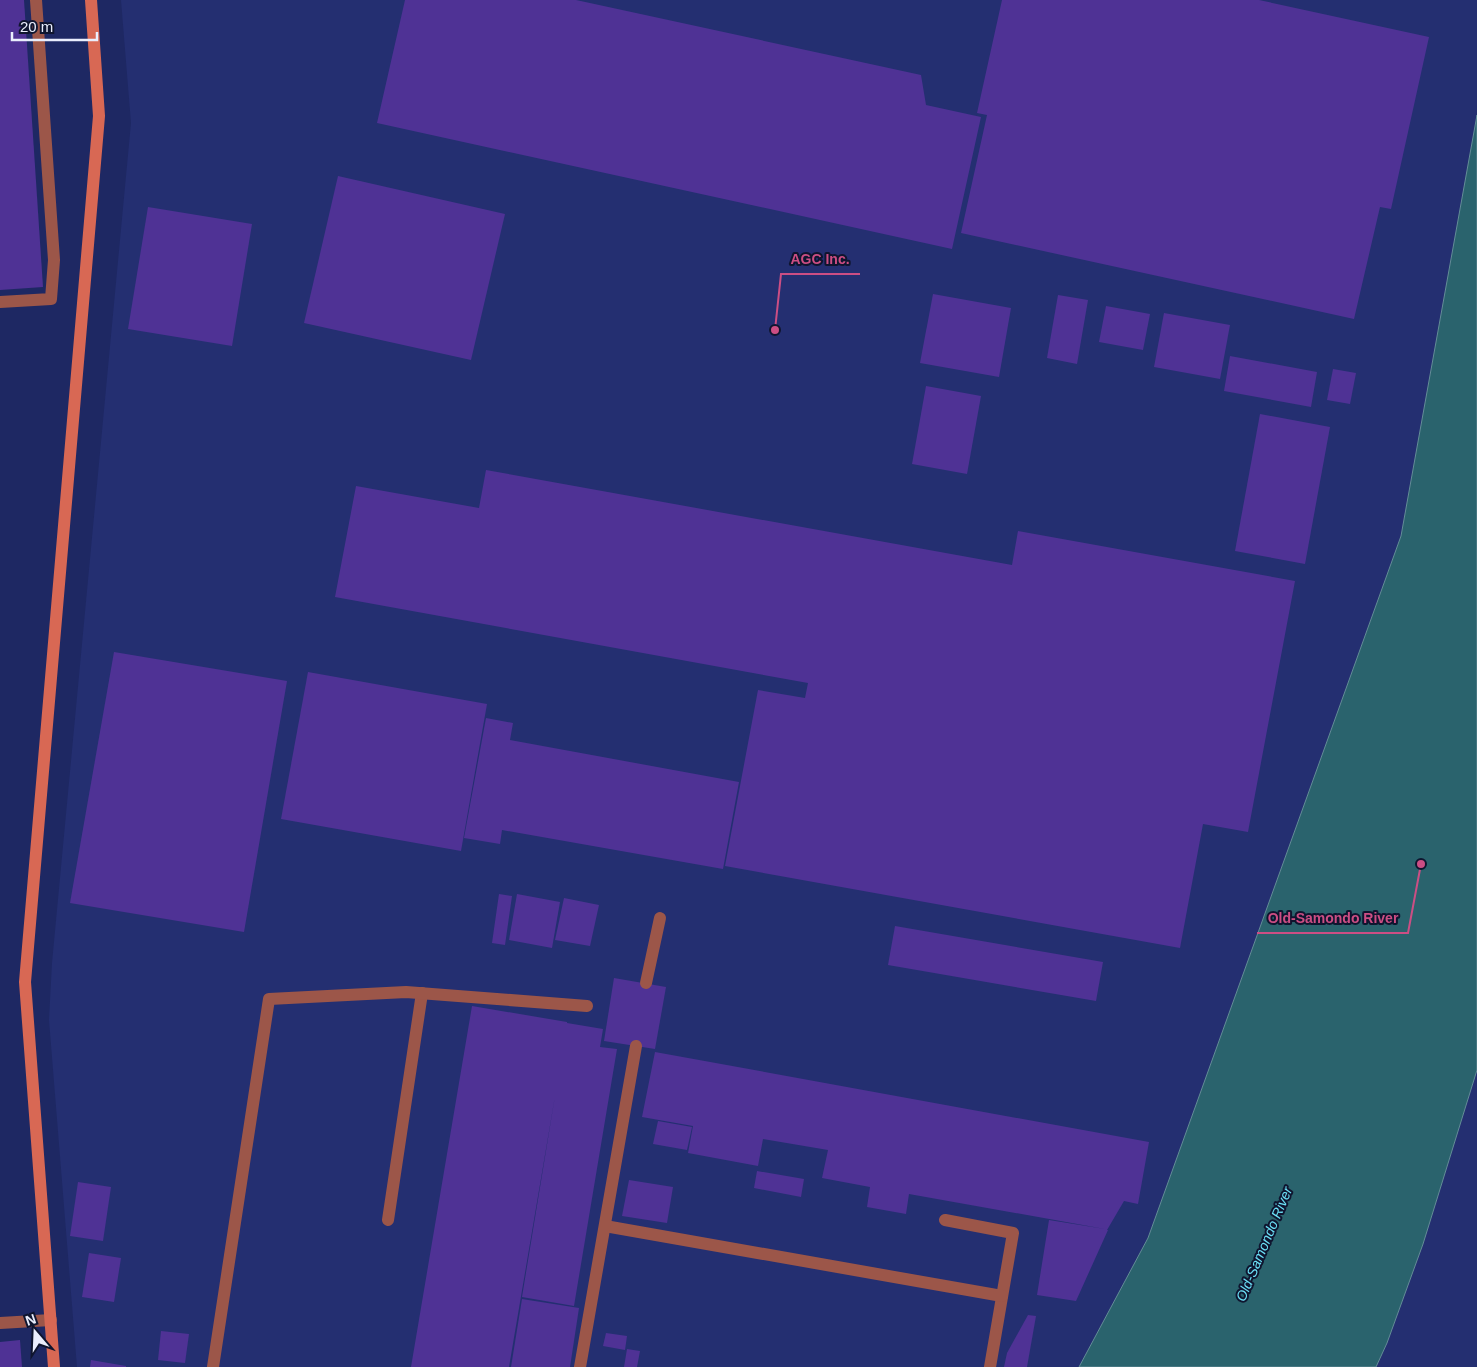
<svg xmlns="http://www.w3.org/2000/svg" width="1477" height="1367" viewBox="0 0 1477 1367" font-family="Arial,sans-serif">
	<rect width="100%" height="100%" fill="#1e2863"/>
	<g fill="#242f71">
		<polygon points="121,0 1477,0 1477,115 1401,536 1148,1238 1079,1367 77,1367 49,1020 52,963 131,123"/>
		<polygon points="1477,1070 1477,1367 1376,1367 1387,1343 1423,1244"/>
	</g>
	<polygon fill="#2a636d" stroke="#648d98" points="1477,115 1477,1070 1423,1244 1387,1343 1376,1367 1079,1367 1148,1238 1401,536"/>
	<g fill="#4f3295">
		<polygon points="0,0 24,0 43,287 0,290"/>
		<polygon points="405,0 576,0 921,75 926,105 981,117 952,249 377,123"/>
		<polygon points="1002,0 1259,0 1429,37 1391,209 1380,207 1354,319 961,233 987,115 977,113"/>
		<polygon points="338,176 505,214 471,360 304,323"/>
		<polygon points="148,207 252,224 232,346 128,329"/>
		<polygon points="933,294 1011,308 999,377 920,363"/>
		<polygon points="1058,295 1088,300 1077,364 1047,358"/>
		<polygon points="1106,306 1150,314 1143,350 1099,342"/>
		<polygon points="1164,313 1230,325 1220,379 1154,367"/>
		<polygon points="1230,356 1317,372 1311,407 1224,391"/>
		<polygon points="1333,369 1356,373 1350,404 1327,400"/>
		<polygon points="926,386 981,396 967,474 912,464"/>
		<polygon points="1260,414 1330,427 1305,564 1235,551"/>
		<polygon points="486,470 1012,565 1018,531 1295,581 1248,832 1203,824 1180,948 725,866 758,690 805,698 808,683 335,597 356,486 479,508"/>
		<polygon points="114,652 287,681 244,932 70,903"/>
		<polygon points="308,672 487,704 461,851 281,819"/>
		<polygon points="486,718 513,723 510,740 739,782 723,869 502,830 500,844 464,838"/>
		<polygon points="499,894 512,896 505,945 492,943"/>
		<polygon points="517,894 560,902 552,948 509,940"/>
		<polygon points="564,898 599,905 590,946 555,940"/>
		<polygon points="895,926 1103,962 1096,1001 888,965"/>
		<polygon points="614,978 666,987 655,1049 604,1041"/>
		<polygon points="472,1006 567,1022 567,1023 603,1029 600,1047 617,1049 574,1306 522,1297 555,1096 509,1367 411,1367"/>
		<polygon points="655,1052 1149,1142 1138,1204 1124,1201 1107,1230 1108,1230 1076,1301 1037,1295 1049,1220 1105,1229 909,1194 906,1214 867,1207 870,1187 822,1178 828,1150 763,1139 758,1166 688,1153 693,1126 642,1117"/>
		<polygon points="658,1121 692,1127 687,1150 653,1144"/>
		<polygon points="757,1171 804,1179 801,1197 754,1188"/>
		<polygon points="629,1180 673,1187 667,1223 622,1216"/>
		<polygon points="78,1182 111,1187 103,1241 70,1236"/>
		<polygon points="89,1253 121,1258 114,1302 82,1297"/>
		<polygon points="522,1299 579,1308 570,1367 511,1367"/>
		<polygon points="1028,1315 1036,1316 1027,1367 1004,1367 1007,1353"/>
		<polygon points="161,1331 189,1334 185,1363 158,1360"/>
		<polygon points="606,1333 627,1336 625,1350 603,1346"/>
		<polygon points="20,1340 22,1367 0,1367 0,1342"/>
		<polygon points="627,1349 640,1351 637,1367 624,1367"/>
		<polygon points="91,1360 126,1366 126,1367 90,1367"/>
	</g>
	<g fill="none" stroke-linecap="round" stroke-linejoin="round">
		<g stroke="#9c5649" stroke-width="12">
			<polyline points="0,302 51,299 54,260 36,0"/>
			<polyline points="646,983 660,918"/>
			<polyline points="388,1220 422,993"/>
			<polyline points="945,1220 1013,1233 990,1367"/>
			<polyline points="605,1226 1002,1296"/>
			<polyline points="0,1323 51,1320"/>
			<polyline points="213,1367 269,999 406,992 587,1006"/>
			<polyline points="580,1367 636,1046"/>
		</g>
		<polyline stroke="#d86854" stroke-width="12" points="54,1367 25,982 99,116 91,0"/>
	</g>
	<g text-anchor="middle" stroke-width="4" stroke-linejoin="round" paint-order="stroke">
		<g font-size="14" font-style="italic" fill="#6ce2f8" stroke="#0f152f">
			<text transform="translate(1264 1244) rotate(-67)" y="5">Old-Samondo River</text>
		</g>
	</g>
	<path fill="none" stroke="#cc4e84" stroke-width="2" d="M775 330L781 274H860M1421 864L1408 933H1257"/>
	<g fill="#cc4e84" stroke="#0f152f" stroke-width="2">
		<circle cx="775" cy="330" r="5"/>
		<circle cx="1421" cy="864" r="5"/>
	</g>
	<g font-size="14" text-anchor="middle" font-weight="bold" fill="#cc4e84" stroke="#0f152f" stroke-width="4" stroke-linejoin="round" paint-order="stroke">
		<text x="820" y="264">AGC Inc.</text>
		<text x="1333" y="923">Old-Samondo River</text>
	</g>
	<g transform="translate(35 1332) rotate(341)" stroke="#0f152f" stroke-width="4" paint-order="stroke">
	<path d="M0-4L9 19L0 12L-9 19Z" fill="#eaeefd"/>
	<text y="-8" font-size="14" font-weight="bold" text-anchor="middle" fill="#eaeefd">N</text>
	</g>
	<path d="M12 32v8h85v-8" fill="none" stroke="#eaeefd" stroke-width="2.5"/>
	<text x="20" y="32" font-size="15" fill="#eaeefd" stroke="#0f152f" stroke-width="4" paint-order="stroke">20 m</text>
</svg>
